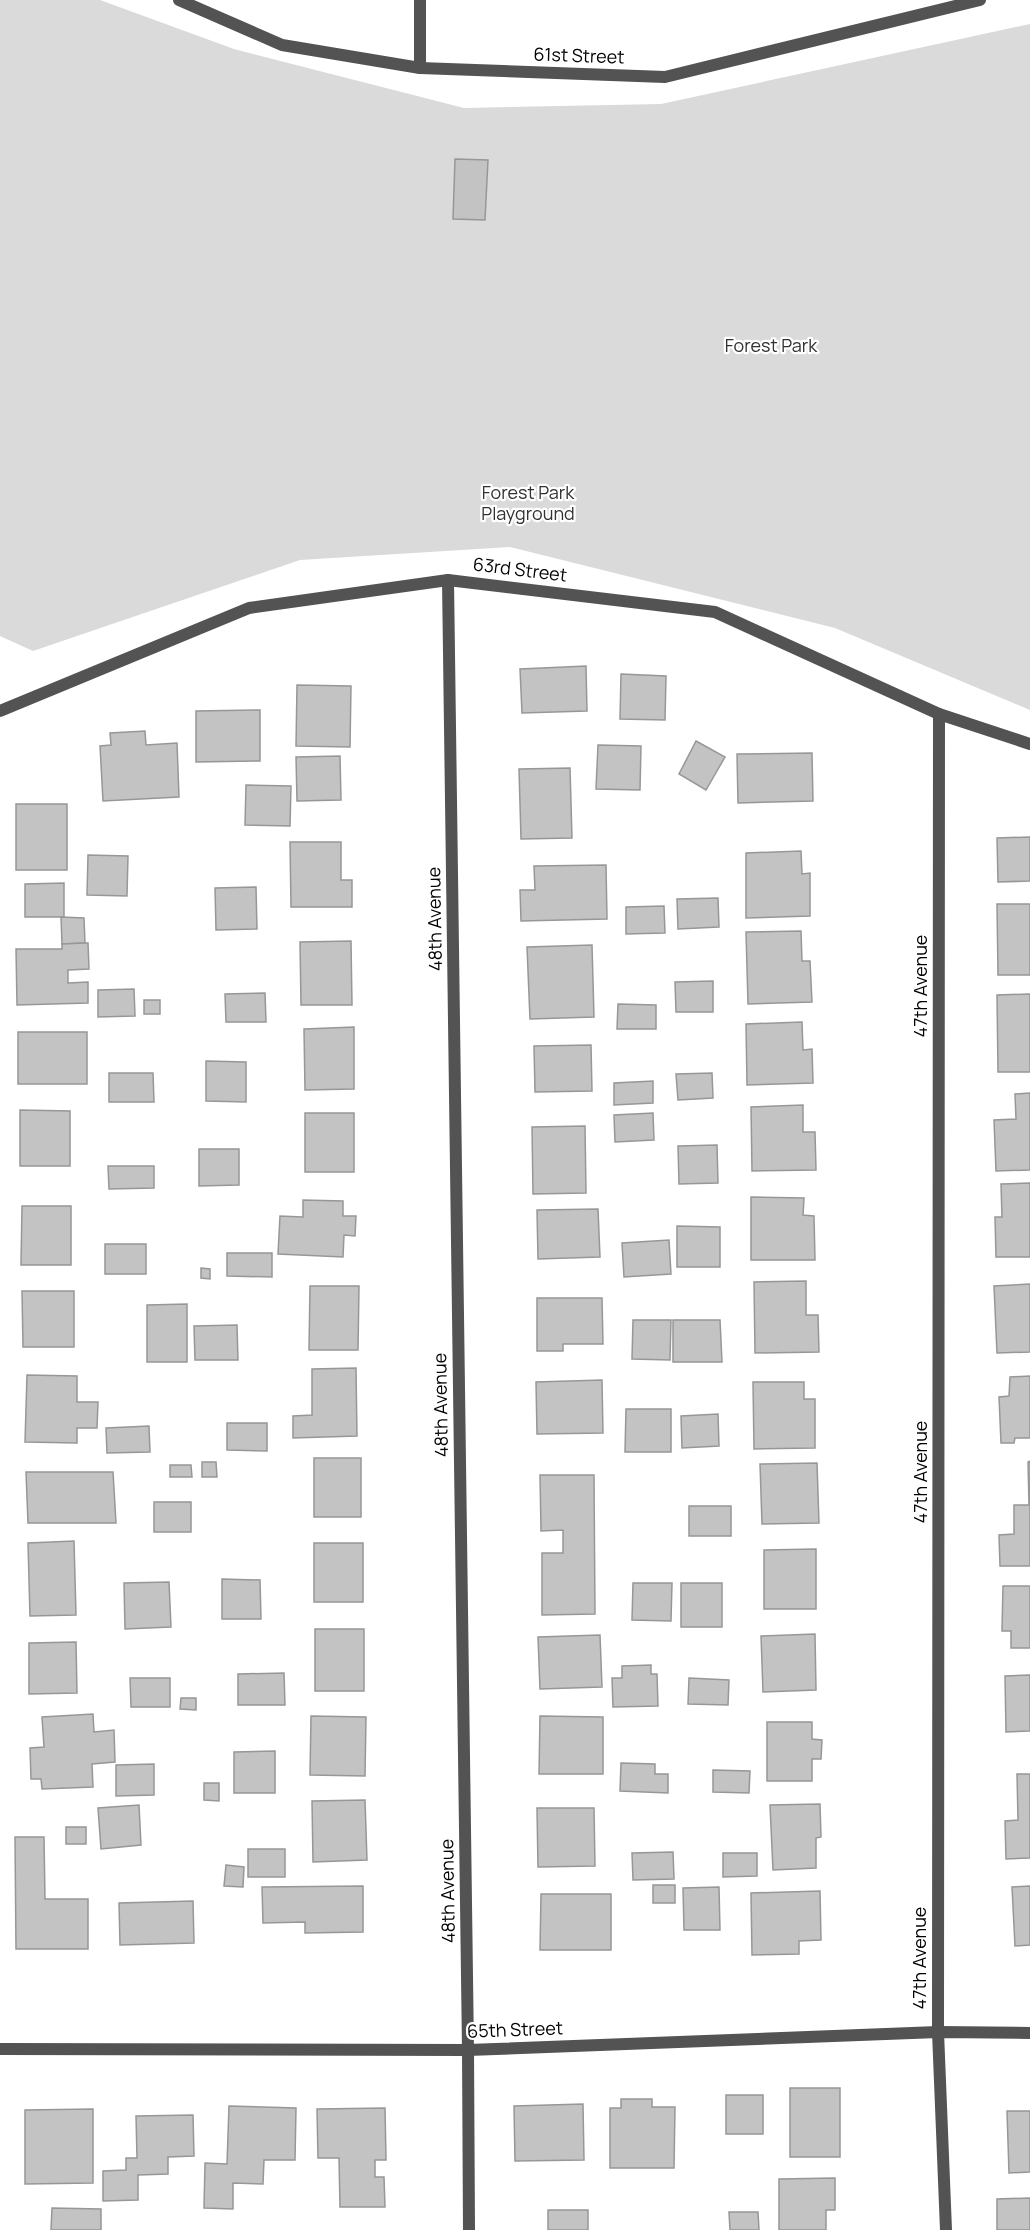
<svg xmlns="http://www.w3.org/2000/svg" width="1030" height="2230" viewBox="0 0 1030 2230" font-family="Manrope,sans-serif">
	<rect width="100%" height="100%" fill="#fff"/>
	<polygon fill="#dadada" points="0,0 100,0 234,49 464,108 661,104 1030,24 1030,710 835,628 510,547 300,560 33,651 0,636"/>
	<g fill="#c3c3c3" stroke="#979797" stroke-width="1.5">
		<polygon points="455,159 488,160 485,220 453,219"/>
		<polygon points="586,666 587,711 522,713 520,669"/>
		<polygon points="621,674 666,676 665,720 620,719"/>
		<polygon points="297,685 351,686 350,747 296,746"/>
		<polygon points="260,710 260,761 196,762 196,711"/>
		<polygon points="145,731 146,745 177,743 179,797 103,801 100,746 111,745 110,733"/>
		<polygon points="696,741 725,757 706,790 679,774"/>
		<polygon points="598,745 641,746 640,790 596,789"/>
		<polygon points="812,753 813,801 738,803 737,754"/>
		<polygon points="340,756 341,800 297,801 296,757"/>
		<polygon points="570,768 572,838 521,839 519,769"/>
		<polygon points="246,785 291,786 290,826 245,825"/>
		<rect x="16" y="804" width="51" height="66"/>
		<polygon points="1030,837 1030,881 998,882 997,838"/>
		<polygon points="290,842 341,842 341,880 352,880 352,907 291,907"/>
		<polygon points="801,851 802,874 810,873 810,916 746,918 746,853"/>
		<polygon points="88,855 128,856 127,896 87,895"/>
		<polygon points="606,865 607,919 521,921 520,890 535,890 534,866"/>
		<polygon points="64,883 64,917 25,917 25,884"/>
		<polygon points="256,887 257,929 216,930 215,888"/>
		<polygon points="718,898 719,927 678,929 677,899"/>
		<polygon points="997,904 1030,904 1030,975 998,975"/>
		<polygon points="664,906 665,933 626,934 626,907"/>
		<polygon points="61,917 84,918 85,943 62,944"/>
		<polygon points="801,931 802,961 810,961 812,1002 748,1004 746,932"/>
		<polygon points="351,941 352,1005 301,1005 300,942"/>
		<polygon points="85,943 88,943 89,969 68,970 68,983 88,982 88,1003 17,1005 16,949 62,949 62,944"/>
		<polygon points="592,945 594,1017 530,1019 527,947"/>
		<polygon points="713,981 713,1012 676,1012 675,982"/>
		<polygon points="134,989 135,1016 98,1017 98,990"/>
		<polygon points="265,993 266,1022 226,1022 225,994"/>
		<polygon points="1030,994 1030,1072 998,1072 997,995"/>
		<rect x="144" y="1000" width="16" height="14"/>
		<polygon points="618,1004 656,1005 656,1029 617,1029"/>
		<polygon points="802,1022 803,1050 812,1049 813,1083 747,1085 746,1024"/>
		<polygon points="354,1027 354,1089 305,1090 304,1029"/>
		<rect x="18" y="1032" width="69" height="52"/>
		<polygon points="591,1045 592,1091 535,1092 534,1046"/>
		<polygon points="206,1061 246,1062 246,1102 206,1101"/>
		<polygon points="109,1073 153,1073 154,1102 109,1102"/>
		<polygon points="712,1073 713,1098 678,1100 676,1074"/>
		<polygon points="653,1081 653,1103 614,1105 614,1083"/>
		<polygon points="1030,1093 1030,1170 996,1171 994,1120 1016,1119 1015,1094"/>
		<polygon points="803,1105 803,1132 815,1132 816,1170 752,1171 751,1107"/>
		<polygon points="20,1110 70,1111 70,1166 20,1166"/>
		<rect x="305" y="1113" width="49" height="59"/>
		<polygon points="653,1113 654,1140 615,1142 614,1115"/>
		<polygon points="585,1126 586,1193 533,1194 532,1127"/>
		<polygon points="717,1145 718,1183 679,1184 678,1146"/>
		<polygon points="199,1149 239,1149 239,1185 199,1186"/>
		<polygon points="108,1166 154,1166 154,1188 109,1189"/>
		<polygon points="1030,1183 1030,1257 996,1257 995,1217 1002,1217 1001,1184"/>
		<polygon points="751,1197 804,1198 803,1215 814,1216 815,1260 751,1260"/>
		<polygon points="303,1200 343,1201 343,1216 356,1216 355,1236 344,1235 343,1257 278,1254 280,1216 303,1217"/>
		<polygon points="22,1206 71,1206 71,1265 21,1265"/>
		<polygon points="598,1209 600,1257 538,1259 537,1210"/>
		<polygon points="677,1226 720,1227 720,1267 677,1267"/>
		<polygon points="669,1240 671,1274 624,1277 622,1243"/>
		<rect x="105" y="1244" width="41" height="30"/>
		<polygon points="227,1253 272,1253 272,1277 227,1276"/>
		<polygon points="201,1268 210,1269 210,1279 201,1278"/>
		<polygon points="806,1281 806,1315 818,1315 819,1352 755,1353 754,1282"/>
		<polygon points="1030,1284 1030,1352 997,1353 994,1286"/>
		<polygon points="310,1286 359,1286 358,1350 309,1350"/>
		<polygon points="22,1291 74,1291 74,1347 23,1347"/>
		<polygon points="537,1298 602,1298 603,1344 563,1344 563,1351 537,1351"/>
		<polygon points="187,1304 187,1362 147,1362 147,1305"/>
		<polygon points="633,1320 671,1320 670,1360 632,1359"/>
		<polygon points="673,1320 720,1320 722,1362 673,1362"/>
		<polygon points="237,1325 238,1360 195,1360 194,1326"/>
		<polygon points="356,1368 357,1436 293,1438 293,1416 312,1415 312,1369"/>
		<polygon points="27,1375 77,1376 77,1402 98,1402 97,1428 77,1428 77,1443 25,1442"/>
		<polygon points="1030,1376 1030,1438 1015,1438 1014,1443 1001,1443 999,1397 1009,1396 1010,1377"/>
		<polygon points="602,1380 603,1433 537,1434 536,1382"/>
		<polygon points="753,1382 804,1382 804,1399 815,1399 815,1448 754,1449"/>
		<polygon points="626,1409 671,1409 671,1452 625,1452"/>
		<polygon points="718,1414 719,1446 682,1448 681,1416"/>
		<polygon points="227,1423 267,1423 267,1451 227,1450"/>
		<polygon points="149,1426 150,1452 107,1453 106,1428"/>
		<rect x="314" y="1458" width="47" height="59"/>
		<polygon points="1030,1461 1030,1566 1000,1566 999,1535 1014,1534 1014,1505 1029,1505 1028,1462"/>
		<polygon points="202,1462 216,1462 217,1477 202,1477"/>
		<polygon points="817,1463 819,1523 762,1524 760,1464"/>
		<polygon points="170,1465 191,1465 192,1477 170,1477"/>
		<polygon points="26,1472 113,1472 116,1523 28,1523"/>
		<polygon points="540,1475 594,1475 595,1614 542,1615 542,1553 563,1553 563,1530 541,1531"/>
		<rect x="154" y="1502" width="37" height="30"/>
		<rect x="689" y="1506" width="42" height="30"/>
		<polygon points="74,1541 76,1615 30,1616 28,1543"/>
		<rect x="314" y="1543" width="49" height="59"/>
		<polygon points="816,1549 816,1609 764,1609 764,1550"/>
		<polygon points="222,1579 260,1580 261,1619 222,1619"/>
		<polygon points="169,1582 171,1627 125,1629 124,1583"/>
		<polygon points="633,1583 672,1583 671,1621 632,1620"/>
		<rect x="681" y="1583" width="41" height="44"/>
		<polygon points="1003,1586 1030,1586 1030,1648 1011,1648 1011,1631 1002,1631"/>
		<rect x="315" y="1629" width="49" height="62"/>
		<polygon points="815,1634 816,1690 763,1692 761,1636"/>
		<polygon points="600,1635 602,1687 540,1689 538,1637"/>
		<polygon points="76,1642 77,1693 29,1694 29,1643"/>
		<polygon points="651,1665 651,1674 657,1674 658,1706 613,1707 612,1678 622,1678 622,1666"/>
		<polygon points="284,1673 285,1705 238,1705 238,1674"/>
		<polygon points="1030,1675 1030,1731 1006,1732 1005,1676"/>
		<polygon points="130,1678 170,1678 170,1707 131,1707"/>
		<polygon points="689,1678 729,1680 728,1705 688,1704"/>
		<polygon points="181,1698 196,1698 196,1710 180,1709"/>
		<polygon points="93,1714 94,1732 114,1730 115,1762 92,1764 93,1787 42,1789 41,1779 31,1779 30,1748 44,1747 42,1717"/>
		<polygon points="311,1716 366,1717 365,1776 310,1775"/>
		<polygon points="540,1716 603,1717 603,1774 539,1774"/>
		<polygon points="767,1722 812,1722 812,1739 822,1740 821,1759 812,1759 812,1781 767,1781"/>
		<polygon points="275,1751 275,1793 234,1793 234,1752"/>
		<polygon points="621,1763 655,1764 655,1774 668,1774 668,1793 620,1791"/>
		<polygon points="154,1764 154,1795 116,1796 116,1765"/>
		<polygon points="713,1770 750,1771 749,1793 713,1792"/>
		<polygon points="1017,1774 1030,1774 1030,1858 1006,1859 1005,1821 1018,1820"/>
		<polygon points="204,1783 219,1783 219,1801 204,1800"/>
		<polygon points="365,1800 367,1860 313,1862 312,1801"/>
		<polygon points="820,1804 821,1837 816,1838 816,1868 773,1870 770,1805"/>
		<polygon points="139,1805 141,1845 101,1849 98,1808"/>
		<polygon points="537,1808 594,1808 595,1866 538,1867"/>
		<rect x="66" y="1827" width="20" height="17"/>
		<polygon points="15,1837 44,1837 45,1899 88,1899 88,1949 16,1949"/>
		<rect x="248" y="1849" width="37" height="28"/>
		<polygon points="673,1852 674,1879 633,1880 632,1853"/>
		<polygon points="723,1853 757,1853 757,1876 723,1877"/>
		<polygon points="226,1865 244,1867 243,1887 224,1886"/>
		<rect x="653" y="1885" width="22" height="18"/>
		<polygon points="363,1886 363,1932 305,1933 305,1922 263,1923 262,1887"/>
		<polygon points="1030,1886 1030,1945 1015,1946 1012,1887"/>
		<polygon points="719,1887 720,1930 684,1930 683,1888"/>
		<polygon points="820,1891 821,1940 799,1941 799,1954 752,1955 751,1893"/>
		<polygon points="541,1894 611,1894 611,1950 540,1950"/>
		<polygon points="193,1901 194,1943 120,1945 119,1903"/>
		<rect x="790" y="2088" width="50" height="69"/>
		<rect x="726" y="2095" width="37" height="39"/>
		<polygon points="621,2099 652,2099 652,2107 675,2107 674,2168 610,2168 610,2108 621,2108"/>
		<polygon points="583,2104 584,2160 515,2161 514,2106"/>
		<polygon points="229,2106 296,2108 295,2160 264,2160 263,2184 233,2183 233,2209 204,2208 205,2163 227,2164"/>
		<polygon points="385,2108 386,2160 375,2160 375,2177 384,2177 385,2207 340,2207 339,2158 318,2158 317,2109"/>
		<polygon points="93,2109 93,2183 25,2184 25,2110"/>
		<polygon points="1007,2111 1030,2111 1030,2172 1009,2173"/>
		<polygon points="193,2115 194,2156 168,2157 168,2174 138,2175 138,2200 103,2201 103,2171 126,2170 126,2158 137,2158 136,2116"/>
		<polygon points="835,2178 835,2210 826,2210 826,2230 779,2230 779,2179"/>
		<polygon points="1030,2198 1030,2230 997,2230 997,2199"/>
		<polygon points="52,2208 101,2209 101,2230 51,2230"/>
		<rect x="548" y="2210" width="40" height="20"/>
		<polygon points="729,2212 758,2212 759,2230 730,2230"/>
	</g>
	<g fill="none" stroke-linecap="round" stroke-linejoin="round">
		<g stroke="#535353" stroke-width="12">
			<polyline points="179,0 282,45 420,68 665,77 980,0"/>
			<polyline points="420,0 420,68"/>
			<polyline points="448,580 468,2050 469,2230"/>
			<polyline points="0,711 249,608 448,580 715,612 939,714 1030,744"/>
			<polyline points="939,714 938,2032 946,2230"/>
			<polyline points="0,2049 468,2050 938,2032 1030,2033"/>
		</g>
	</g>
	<g text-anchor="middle" stroke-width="4.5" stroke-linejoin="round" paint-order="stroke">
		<g font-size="18" fill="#000" stroke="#fff">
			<text transform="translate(579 56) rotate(2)" y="6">61st Street</text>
			<text transform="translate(520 570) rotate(7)" y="6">63rd Street</text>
			<text transform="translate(435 919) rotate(-91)" y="6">48th Avenue</text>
			<text transform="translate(921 986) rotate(-90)" y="6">47th Avenue</text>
			<text transform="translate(441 1405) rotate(-91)" y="6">48th Avenue</text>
			<text transform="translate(921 1472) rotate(-90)" y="6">47th Avenue</text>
			<text transform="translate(448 1891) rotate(-91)" y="6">48th Avenue</text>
			<text transform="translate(920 1958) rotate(-90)" y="6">47th Avenue</text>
			<text transform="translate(515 2030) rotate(-2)" y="6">65th Street</text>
		</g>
		<g font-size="18" fill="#313131" stroke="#fff">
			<text x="771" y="352">Forest Park</text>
			<text x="528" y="499">Forest Park<tspan x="528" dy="21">Playground</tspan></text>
		</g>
	</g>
</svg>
